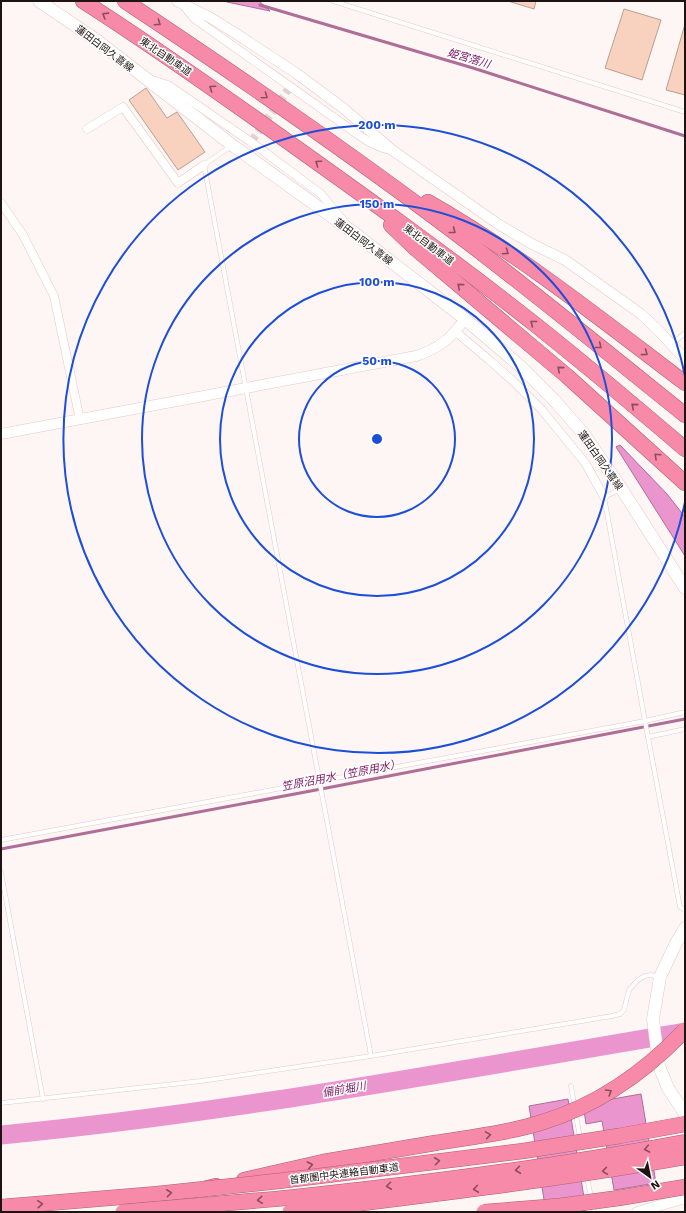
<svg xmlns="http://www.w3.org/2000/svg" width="686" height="1213" viewBox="0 0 686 1213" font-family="'Work Sans','Noto Sans JP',sans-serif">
	<rect width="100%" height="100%" fill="#fdf6f5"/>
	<g fill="#eb95ce" stroke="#ae6e96">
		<polygon points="225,1 259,1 270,11 227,2"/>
		<polygon points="620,445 667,494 685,517 685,556 616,447"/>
		<polygon points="641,1094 656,1183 614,1190 602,1121 586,1124 583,1104"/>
		<polygon points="568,1099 586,1210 577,1212 546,1212 529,1106"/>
	</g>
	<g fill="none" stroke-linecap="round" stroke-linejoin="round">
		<g stroke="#ae6e96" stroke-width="3">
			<polyline points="260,5 473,68 685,136"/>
			<polyline points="1,849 316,790 685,719"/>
		</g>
		<path stroke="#eb95ce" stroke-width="19" d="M1,1135C231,1113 458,1070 685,1032"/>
	</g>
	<g fill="#f8d2bf" stroke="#b99f92">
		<polygon points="508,1 536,1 534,9"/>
		<polygon points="624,9 661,20 642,80 605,68"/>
		<polygon points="685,24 685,95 666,90"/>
		<polygon points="146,88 167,118 177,112 205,152 178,170 129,100"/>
	</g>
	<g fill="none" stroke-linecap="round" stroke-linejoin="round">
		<polyline stroke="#dcd4d3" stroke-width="8" stroke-dasharray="8 4" stroke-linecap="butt" points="251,142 290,87"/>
		<g stroke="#e7c8c4" stroke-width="5">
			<g id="service">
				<polyline points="333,1 685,112"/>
				<polyline points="231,146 204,165 371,1056"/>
				<polyline points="672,344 685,333"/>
				<polyline points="619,490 604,497 645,721 680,907 685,910"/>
				<polyline points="648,737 685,729"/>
				<polyline points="1,840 645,721 685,712"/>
				<polyline points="1,872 43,1099"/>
				<polyline points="571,1086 580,1138"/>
				<polyline points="1,1103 201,1081 371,1056 612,1016 620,1014 624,1010 629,990 638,980 645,976 651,975 658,977"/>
				<polyline points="587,1177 594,1212"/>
			</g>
		</g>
		<g stroke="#e7c8c4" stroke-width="9">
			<g id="minor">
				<path d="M184,6L195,19L360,136C370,143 379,148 391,150"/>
				<polyline points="152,80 168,85 251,142 321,194 345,223"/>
				<polyline points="87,129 123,107 178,183 204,165"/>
				<polyline points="1,203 23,235 54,296 80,420"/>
				<polyline points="456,332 488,359 514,382 542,410 586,464 604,497"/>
			</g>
		</g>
		<g stroke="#e7c8c4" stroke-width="11">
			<g id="tertiary">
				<polyline points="177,1 211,18 235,33 296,73 343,108 392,150 498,224 532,244 565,260 641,314 658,330 685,359"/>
				<path d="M1,434L416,356C440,348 450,339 465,319"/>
				<polyline points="637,1212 685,1198"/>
			</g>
		</g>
		<g stroke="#e7c8c4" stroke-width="13">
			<g id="secondary">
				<polyline points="39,1 95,39 232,145 353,232 465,319 520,366 554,400 583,433 621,488 685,588"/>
				<polyline points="685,928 676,943 660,977 653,1019 659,1066 668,1088 685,1114"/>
			</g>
		</g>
		<g stroke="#ab6074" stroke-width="16">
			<g id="motorway">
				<path d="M83,1C147,42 208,85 270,129C360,193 450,257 537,326C587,366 636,407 685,449"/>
				<path d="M125,1C232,72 338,145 441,222C524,284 604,350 685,415"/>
				<path d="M428,202C519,254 602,320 685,383"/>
				<polyline points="391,225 416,249 567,376 685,483"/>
				<polyline points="244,1180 323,1162 435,1143"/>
				<polyline points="1,1207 157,1194 204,1189 216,1186"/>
			</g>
		</g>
		<use href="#service" stroke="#fff" stroke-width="4"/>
		<use href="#minor" stroke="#fff" stroke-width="8"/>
		<use href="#tertiary" stroke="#fff" stroke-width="10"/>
		<use href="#secondary" stroke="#fff" stroke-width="12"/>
		<use href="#motorway" stroke="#f78aa9" stroke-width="15"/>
		<g stroke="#ab6074" stroke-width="16" stroke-linecap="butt">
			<g id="motorway-bridge">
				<path d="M435,1143C471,1137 508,1133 543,1122C598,1105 646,1071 685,1030"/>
				<polyline points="204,1189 279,1181 523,1151 619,1136 685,1124"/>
				<path d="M123,1212C178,1207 232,1203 286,1198C420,1184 553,1167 685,1142"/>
				<path d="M290,1212C422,1196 554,1180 685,1157"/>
				<polyline points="484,1212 560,1206 619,1198 685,1187"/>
			</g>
		</g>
		<use href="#motorway-bridge" stroke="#f78aa9" stroke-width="15"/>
	</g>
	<defs><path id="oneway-chevron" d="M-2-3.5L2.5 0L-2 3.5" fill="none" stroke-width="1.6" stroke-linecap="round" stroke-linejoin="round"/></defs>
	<g stroke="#8a4e5e">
		<use href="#oneway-chevron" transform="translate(105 15) rotate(-148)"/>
		<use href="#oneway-chevron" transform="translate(158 23) rotate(34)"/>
		<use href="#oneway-chevron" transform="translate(212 88) rotate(-145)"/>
		<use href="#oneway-chevron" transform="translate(265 96) rotate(35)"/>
		<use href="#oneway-chevron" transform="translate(318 163) rotate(-145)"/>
		<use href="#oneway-chevron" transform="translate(453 231) rotate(38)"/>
		<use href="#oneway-chevron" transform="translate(506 252) rotate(34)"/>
		<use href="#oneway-chevron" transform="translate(460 286) rotate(-140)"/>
		<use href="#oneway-chevron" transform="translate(533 323) rotate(-142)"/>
		<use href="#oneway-chevron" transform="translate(599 346) rotate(39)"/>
		<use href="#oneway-chevron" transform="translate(645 353) rotate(37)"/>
		<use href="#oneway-chevron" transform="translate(560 369) rotate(-140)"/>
		<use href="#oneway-chevron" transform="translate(634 406) rotate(-140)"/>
		<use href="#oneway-chevron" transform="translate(657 456) rotate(-137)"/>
		<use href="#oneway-chevron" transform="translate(609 1092) rotate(-31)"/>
		<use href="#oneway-chevron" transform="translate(488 1135) rotate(-9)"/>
		<use href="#oneway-chevron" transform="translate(647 1149) rotate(169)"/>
		<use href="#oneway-chevron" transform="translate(437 1161) rotate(-7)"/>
		<use href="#oneway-chevron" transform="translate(310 1165) rotate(-13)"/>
		<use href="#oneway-chevron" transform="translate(518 1170) rotate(173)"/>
		<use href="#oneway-chevron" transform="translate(605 1171) rotate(172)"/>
		<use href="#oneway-chevron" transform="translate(389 1186) rotate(173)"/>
		<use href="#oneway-chevron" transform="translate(476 1189) rotate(172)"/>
		<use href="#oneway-chevron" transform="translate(169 1193) rotate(-6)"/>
		<use href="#oneway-chevron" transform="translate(260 1200) rotate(175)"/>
		<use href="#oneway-chevron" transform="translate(40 1204) rotate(-4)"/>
	</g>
	<g fill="none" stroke="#1d4ed8" stroke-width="2">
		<circle cx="377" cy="439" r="78"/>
		<circle cx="377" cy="439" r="157"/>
		<circle cx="377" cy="439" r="235"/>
		<path d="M685 502A314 314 0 1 1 685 376"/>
	</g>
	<g text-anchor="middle" stroke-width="3" stroke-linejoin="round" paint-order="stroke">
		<g font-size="10" fill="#1e1312" stroke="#fff">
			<text transform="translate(105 48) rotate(37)" y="4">蓮田白岡久喜線</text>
			<text transform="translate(166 56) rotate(34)" y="4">東北自動車道</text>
			<text transform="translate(364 241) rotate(37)" y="4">蓮田白岡久喜線</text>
			<text transform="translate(429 244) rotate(37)" y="4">東北自動車道</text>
			<text transform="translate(601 460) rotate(55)" y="4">蓮田白岡久喜線</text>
			<text transform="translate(344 1173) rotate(-7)" y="4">首都圏中央連絡自動車道</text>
		</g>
		<g font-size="11" font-style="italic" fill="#78135f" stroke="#fff">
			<text transform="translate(469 58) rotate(17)" y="4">姫宮落川</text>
			<text transform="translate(341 775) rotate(-11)" y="4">笠原沼用水（笠原用水）</text>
			<text transform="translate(344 1089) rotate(-10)" y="4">備前堀川</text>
		</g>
	</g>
	<circle cx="377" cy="439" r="6" fill="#1d4ed8" stroke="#fff" stroke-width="2"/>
	<g font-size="12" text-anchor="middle" font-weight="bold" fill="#1d4ed8" stroke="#fff" stroke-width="3" stroke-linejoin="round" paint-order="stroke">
		<text x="377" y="129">200 m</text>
		<text x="377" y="208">150 m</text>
		<text x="377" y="286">100 m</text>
		<text x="377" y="365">50 m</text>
	</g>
	<rect width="686" height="1213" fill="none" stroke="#1e1312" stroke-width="4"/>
	<g transform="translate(650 1177) rotate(147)" stroke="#ffffff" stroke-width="3" paint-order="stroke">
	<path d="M0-3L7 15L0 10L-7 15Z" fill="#1e1312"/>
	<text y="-6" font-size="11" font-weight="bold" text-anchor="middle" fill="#1e1312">N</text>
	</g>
</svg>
